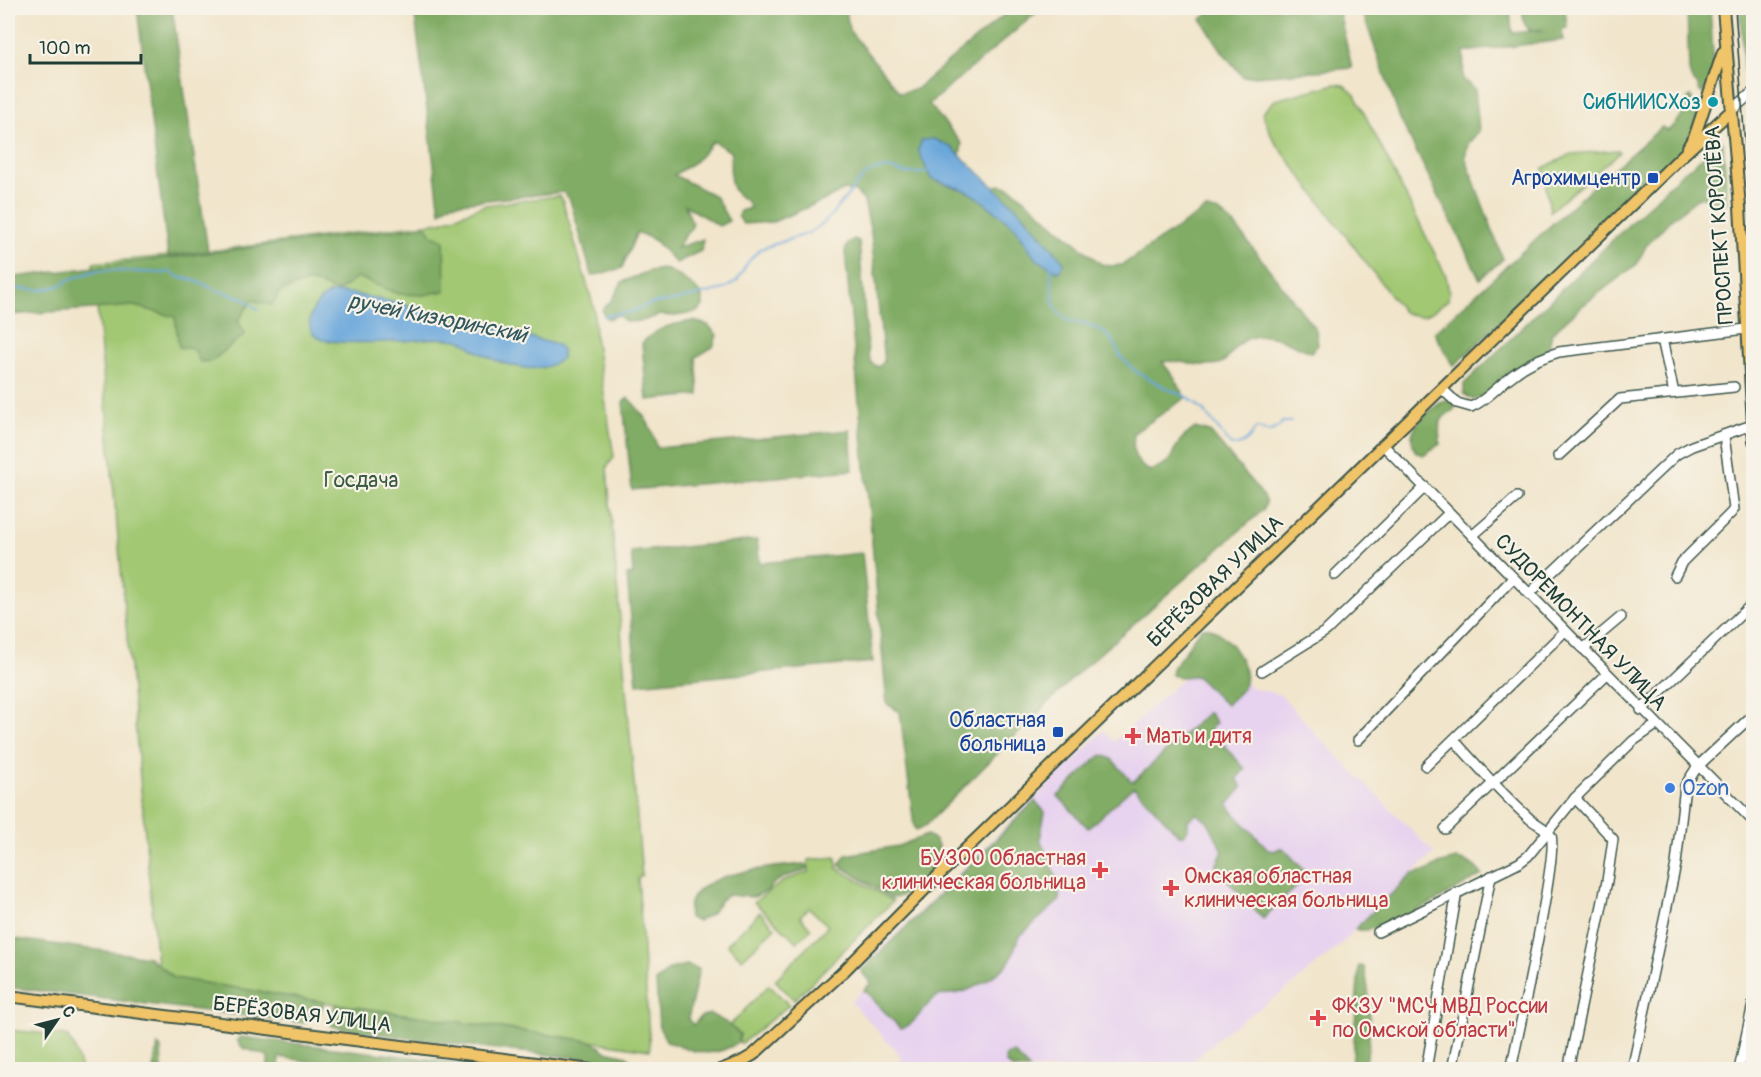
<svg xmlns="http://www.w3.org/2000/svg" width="1761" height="1077" viewBox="0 0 1761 1077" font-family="Pangolin,sans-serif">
	<rect width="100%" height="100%" fill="#f7f3e8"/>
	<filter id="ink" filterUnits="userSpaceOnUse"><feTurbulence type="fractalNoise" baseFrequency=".0167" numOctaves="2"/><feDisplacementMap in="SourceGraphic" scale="12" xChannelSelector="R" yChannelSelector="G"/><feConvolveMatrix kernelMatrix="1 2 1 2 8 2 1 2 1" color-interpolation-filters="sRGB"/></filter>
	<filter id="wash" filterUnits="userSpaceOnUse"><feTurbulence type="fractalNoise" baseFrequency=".008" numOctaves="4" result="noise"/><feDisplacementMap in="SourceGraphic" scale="24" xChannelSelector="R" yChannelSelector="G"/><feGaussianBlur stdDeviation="1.35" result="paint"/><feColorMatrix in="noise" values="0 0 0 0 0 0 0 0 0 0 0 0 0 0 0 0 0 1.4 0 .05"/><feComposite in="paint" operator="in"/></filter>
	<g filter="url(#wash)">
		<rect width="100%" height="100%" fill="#f1e5cb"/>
		<polygon fill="#e7d2ef" points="1216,648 1239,677 1252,688 1281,695 1316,734 1434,853 1361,923 1344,942 1286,990 1226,1031 1185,1069 896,1069 894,1068 901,1062 902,1057 851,1002 869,983 859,971 1104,730 1114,742"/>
		<g fill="#a2c873" stroke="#608254" stroke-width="1.5">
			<path d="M1335,84L1344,85L1355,95L1446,276L1449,292L1448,300C1429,314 1426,321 1403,312L1273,139L1262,113L1275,100Z"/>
			<polygon points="1618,150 1620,152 1550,211 1543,168 1572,154"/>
			<polygon points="559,196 562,199 594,308 595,336 614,457 607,467 642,875 638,878 650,1050 335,1004 158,976 93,263 169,256 441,222 485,205"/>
			<polygon points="836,857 837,868 893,901 794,1000 775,980 828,926 809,908 800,916 811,929 797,942 754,902 785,880 809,872 808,860"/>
			<polygon points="760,912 775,928 742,959 727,944"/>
			<polygon points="769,985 789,1005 741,1044 739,1042 740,1034 729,1026"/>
			<polygon points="8,1030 67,1036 74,1047 81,1069 8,1069"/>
		</g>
		<g fill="#81ac65" stroke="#50744c" stroke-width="1.5">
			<polygon points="137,8 172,8 208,251 168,256"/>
			<path d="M414,8H455L456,18L528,8H846L849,30L900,93L916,89L1012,8H1042L929,104L962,144L960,156L951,147L933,179L967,191L980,199L1015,227L1024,240L1058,272L1064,262L1023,214L993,187L1000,185L1011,188L1101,264L1111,266L1122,265L1206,209L1219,212L1235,225L1316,330L1318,345L1311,352C1286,342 1257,323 1234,349C1229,356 1227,362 1218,364C1199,369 1179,358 1162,362L1175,378L1185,398L1134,433C1132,451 1133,462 1150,471C1171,465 1170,457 1180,441C1184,436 1190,432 1195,428L1210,432L1261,493L1266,503L1263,510L1081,670L925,826L916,830L914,826L900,712L887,704L845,251L848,243L854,239L859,241L868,354L871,363L878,367L884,362L871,233L864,201L856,192L844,190L825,200L773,222L743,224L738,216L740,211L750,208L746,200C725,192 731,171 731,152L713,141L696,161L674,175L715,196L729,221L719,226L685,205L693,225L676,248L703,239L701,251L676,263L654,240L637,232L622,268L592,276L570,200L563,192L450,204L440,212Z"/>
			<polygon points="1216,8 1338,8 1352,68 1243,77 1222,51 1201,19"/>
			<polygon points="1361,8 1510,8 1512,33 1544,30 1529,30 1524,23 1522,8 1565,8 1567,28 1562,29 1563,40 1464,52 1463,79 1475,89 1479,131 1468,144 1465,157 1503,259 1480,279 1400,119"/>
			<polygon points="1687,8 1710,8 1714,71 1703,93 1700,92 1697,84 1693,82 1689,71"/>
			<polygon points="1740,8 1753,8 1753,76 1744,70"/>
			<polygon points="1691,97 1698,116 1685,147 1454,366 1434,333 1589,190 1662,127 1668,131 1687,110 1688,99"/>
			<polygon points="1723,141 1727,203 1719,204 1701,196 1671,219 1646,246 1637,264 1582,306 1552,333 1548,352 1483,396 1473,400 1464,394 1464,384 1680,175"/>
			<polygon points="427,226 432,235 444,240 445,291 423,295 398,294 357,277 338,292 310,281 279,292 272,305 252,300 238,321 245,334 212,361 200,362 194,349 179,347 175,317 134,306 8,315 8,278"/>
			<path d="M663,269C672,270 699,288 702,297C703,300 703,303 703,306L698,311L687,314L675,316L660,315L642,321L626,322L618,315L608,319L605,317L602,310L612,300L622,282L649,271Z"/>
			<path d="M693,321L708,325L717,335L713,347L696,357L699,395L647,400L642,343C657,327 672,324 693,321Z"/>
			<path d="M628,398C644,414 652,426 657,448L850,430L853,470L632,490L623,402Z"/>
			<path d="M1448,399L1452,400L1455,408C1452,412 1446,414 1443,418C1437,425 1440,436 1440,444L1423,455L1415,451C1414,446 1411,441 1412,437C1412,423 1436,404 1448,399Z"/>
			<polygon points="757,540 760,563 862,553 873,662 637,684 627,575 633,574 631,552"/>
			<path d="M1202,628C1205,628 1208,627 1211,629C1229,635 1253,669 1243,688C1239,694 1231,700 1226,705L1196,676L1179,677L1172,675V668C1184,656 1190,641 1202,628Z"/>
			<polygon points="1207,713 1210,714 1216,723 1210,729 1245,769 1237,778 1242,788 1228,804 1232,811 1269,850 1274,851 1280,848 1283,848 1305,871 1304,879 1263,919 1219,871 1216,866 1223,851 1208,822 1197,814 1188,820 1188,829 1184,835 1179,835 1135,788 1132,788 1088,828 1058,796 1097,758 1103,755 1112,759 1131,781 1134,781"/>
			<path d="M1035,801L1045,812L1040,839L1056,877L1060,900L1020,936C1014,945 1014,954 1009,962C1002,972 974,989 962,992C953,995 942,993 935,998C923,1006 915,1027 900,1028L864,990L871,983L861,971Z"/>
			<path d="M927,835C961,850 913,897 892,898L839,865L846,855L898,846Z"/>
			<path d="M1456,859C1468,861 1475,865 1482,875C1460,887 1375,939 1355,929L1412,874L1429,870L1439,864Z"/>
			<path d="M804,864L808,867L806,870L784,877L775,882L767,891L754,897L728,895L721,900L711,914L698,921L689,918C681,870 773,868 804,864Z"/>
			<polygon points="8,938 149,957 174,978 324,1002 320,1013 304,1023 8,987"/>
			<path d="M687,965L699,969L688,1019L693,1025L702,1016L710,1014L725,1022L740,1034L739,1042C711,1060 696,1052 667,1042L659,1027L656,981L670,969Z"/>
			<path d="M1359,966L1364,967C1372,1001 1371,1035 1365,1069H1352Z"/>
			<path d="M335,1004L591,1041L606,1051L627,1056L631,1060L629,1063C530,1053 430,1043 331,1026L330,1021Z"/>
			<polygon points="240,1037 511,1069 386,1069 342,1066 279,1057 279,1069 258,1069 268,1067 268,1056 243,1048 237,1040"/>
			<polygon points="158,1045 161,1048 162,1069 153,1069"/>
			<polygon points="1014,1053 1029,1069 1013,1069 1006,1063 1005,1057 1008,1054"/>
		</g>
		<g fill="#6aa7db" stroke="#447288" stroke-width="1.5">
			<polygon points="934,139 951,147 1023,214 1064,262 1059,272 1036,259 1015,227 980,199 967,191 931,179 918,150 922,140"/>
			<path d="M331,293H349L401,304L440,315L452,322L484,324L557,345L562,349V358C541,378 503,365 480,353C473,350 468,343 461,341C442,336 421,340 401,341C375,343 350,344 323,340C298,330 312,302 331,293Z"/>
		</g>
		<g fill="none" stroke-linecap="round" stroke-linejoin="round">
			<g stroke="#6aa7db" stroke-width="2">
				<path d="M1051,266L1053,302L1059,313L1069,322L1084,323L1101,330L1113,341L1120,356L1135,371L1168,389L1189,398L1204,411L1231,445C1243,447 1250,439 1255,429L1258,428L1269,432L1280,426L1282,422H1291"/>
				<polyline points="8,288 42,290 62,285 68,280 98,270 165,273 171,271 178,277 191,279 219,291 243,298 259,310"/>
				<polyline points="604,316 630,312 654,303 669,302 724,289 737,281 748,262 760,249 809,233 824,223 864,176 874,170 889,168 905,173 922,173 929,171"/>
			</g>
		</g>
	</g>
	<g filter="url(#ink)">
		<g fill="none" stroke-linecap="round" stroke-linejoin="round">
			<g stroke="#3e564b" stroke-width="12">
				<g id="minor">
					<polyline points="1731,111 1754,91"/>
					<polyline points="1662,339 1674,393"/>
					<path d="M1442,389L1457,403L1471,407C1487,400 1496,388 1509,378C1523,366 1542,357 1559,352L1746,329"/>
					<polyline points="1383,445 1754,822"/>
					<polyline points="1558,456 1620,399 1734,387"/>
					<polyline points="1472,536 1517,497"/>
					<polyline points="1335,575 1425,487"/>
					<polyline points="1675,576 1682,562 1731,513 1734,509 1724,436"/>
					<polyline points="1529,594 1677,454 1692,446 1752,425"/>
					<polyline points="1583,649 1621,617"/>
					<polyline points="1262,671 1326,631 1449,513"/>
					<polyline points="1641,710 1754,602"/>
					<polyline points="1358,740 1513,578"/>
					<path d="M1454,740C1478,767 1503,795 1530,819C1536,824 1548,829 1551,836C1559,853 1517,1038 1511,1070"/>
					<polyline points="1426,766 1565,631"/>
					<polyline points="1445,829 1607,674"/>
					<polyline points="1378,932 1519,863 1528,856 1575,798 1633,741 1656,725"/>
					<polyline points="1426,1070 1457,892"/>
					<polyline points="1452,1070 1491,876"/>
					<polyline points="1568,1070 1607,881 1613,839 1575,798"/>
					<polyline points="1632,1070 1676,864 1685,786 1697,767 1754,714"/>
					<polyline points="1739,1070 1754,999"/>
				</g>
			</g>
			<g stroke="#3e564b" stroke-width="14">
				<g id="major">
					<polyline points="1723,8 1740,207 1754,441"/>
					<polyline points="1688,147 1695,135 1723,52"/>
					<polyline points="8,996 591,1070"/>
					<polyline points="720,1070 741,1062 753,1055 843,972 940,874 1685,153 1731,111"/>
				</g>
			</g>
			<use href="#minor" stroke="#fff" stroke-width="9"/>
			<use href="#major" stroke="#f0c469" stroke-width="10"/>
			<g stroke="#1f3d34" stroke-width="1.5">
				<polyline points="1735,8 1754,268"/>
				<polyline points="1752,1070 1754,1062"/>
			</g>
		</g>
	</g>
	<circle fill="#0f9aa8" stroke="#f7f3e8" stroke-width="2" cx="1713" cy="102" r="6"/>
	<g fill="#1a4fb4" stroke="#f7f3e8" stroke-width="2">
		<rect x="1647" y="172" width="12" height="12" rx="3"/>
		<rect x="1052" y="726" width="12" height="12" rx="3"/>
	</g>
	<g fill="#e0444e" stroke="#f7f3e8" stroke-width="2">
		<path d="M1130 727h6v6h6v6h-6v6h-6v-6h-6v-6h6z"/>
		<path d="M1097 861h6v6h6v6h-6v6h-6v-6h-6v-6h6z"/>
		<path d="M1168 879h6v6h6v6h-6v6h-6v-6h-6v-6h6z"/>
		<path d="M1315 1009h6v6h6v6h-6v6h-6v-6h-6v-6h6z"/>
	</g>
	<circle fill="#3f7fe0" stroke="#f7f3e8" stroke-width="2" cx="1670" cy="788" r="6"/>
	<g text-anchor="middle" stroke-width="4.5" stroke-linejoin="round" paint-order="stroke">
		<g font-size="21" fill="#0d838f" stroke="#f7f3e8" text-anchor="end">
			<text x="1701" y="109">СибНИИСХоз</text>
		</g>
		<g font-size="21" fill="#164399" stroke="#f7f3e8" text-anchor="end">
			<text x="1641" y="185">Агрохимцентр</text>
			<text x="1046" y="727">Областная<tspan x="1046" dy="24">больница</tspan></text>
		</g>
		<g font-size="21" fill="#1f3d34" stroke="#f7f3e8">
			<text transform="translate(1719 225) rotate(-94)" y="7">ПРОСПЕКТ КОРОЛЁВА</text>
			<text transform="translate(1215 581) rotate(-44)" y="7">БЕРЁЗОВАЯ УЛИЦА</text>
			<text transform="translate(1581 622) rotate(46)" y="7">СУДОРЕМОНТНАЯ УЛИЦА</text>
			<text transform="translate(302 1014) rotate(7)" y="7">БЕРЁЗОВАЯ УЛИЦА</text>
		</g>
		<g font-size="21" fill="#395941" stroke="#f7f3e8">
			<text x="361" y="487">Госдача</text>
		</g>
		<g font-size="21" fill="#be3a42" stroke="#f7f3e8" text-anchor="start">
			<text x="1146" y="743">Мать и дитя</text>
			<text x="1086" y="865" text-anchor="end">БУЗОО Областная<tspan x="1086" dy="24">клиническая больница</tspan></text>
			<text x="1184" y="883">Омская областная<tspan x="1184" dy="24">клиническая больница</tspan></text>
			<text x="1332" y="1013">ФКЗУ "МСЧ МВД России<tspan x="1332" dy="24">по Омской области"</tspan></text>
		</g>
		<g font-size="21" fill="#366cbe" stroke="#f7f3e8" text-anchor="start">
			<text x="1682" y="795">Ozon</text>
		</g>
		<g font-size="22" font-style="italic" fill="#32585e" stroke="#f7f3e8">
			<text transform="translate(438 317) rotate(11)" y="8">ручей Кизюринский</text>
		</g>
	</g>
	<rect width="1761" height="1077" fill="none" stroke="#f7f3e8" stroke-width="30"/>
	<g transform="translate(57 1020) rotate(55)" stroke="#f7f3e8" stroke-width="4.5" paint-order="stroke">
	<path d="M0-4.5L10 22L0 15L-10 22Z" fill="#1f3d34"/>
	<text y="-9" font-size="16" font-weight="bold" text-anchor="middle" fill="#1f3d34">С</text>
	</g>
	<path d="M30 54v9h111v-9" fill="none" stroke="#1f3d34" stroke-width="3"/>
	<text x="39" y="54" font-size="18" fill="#1f3d34" stroke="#f7f3e8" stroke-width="4.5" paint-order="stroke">100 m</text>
</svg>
